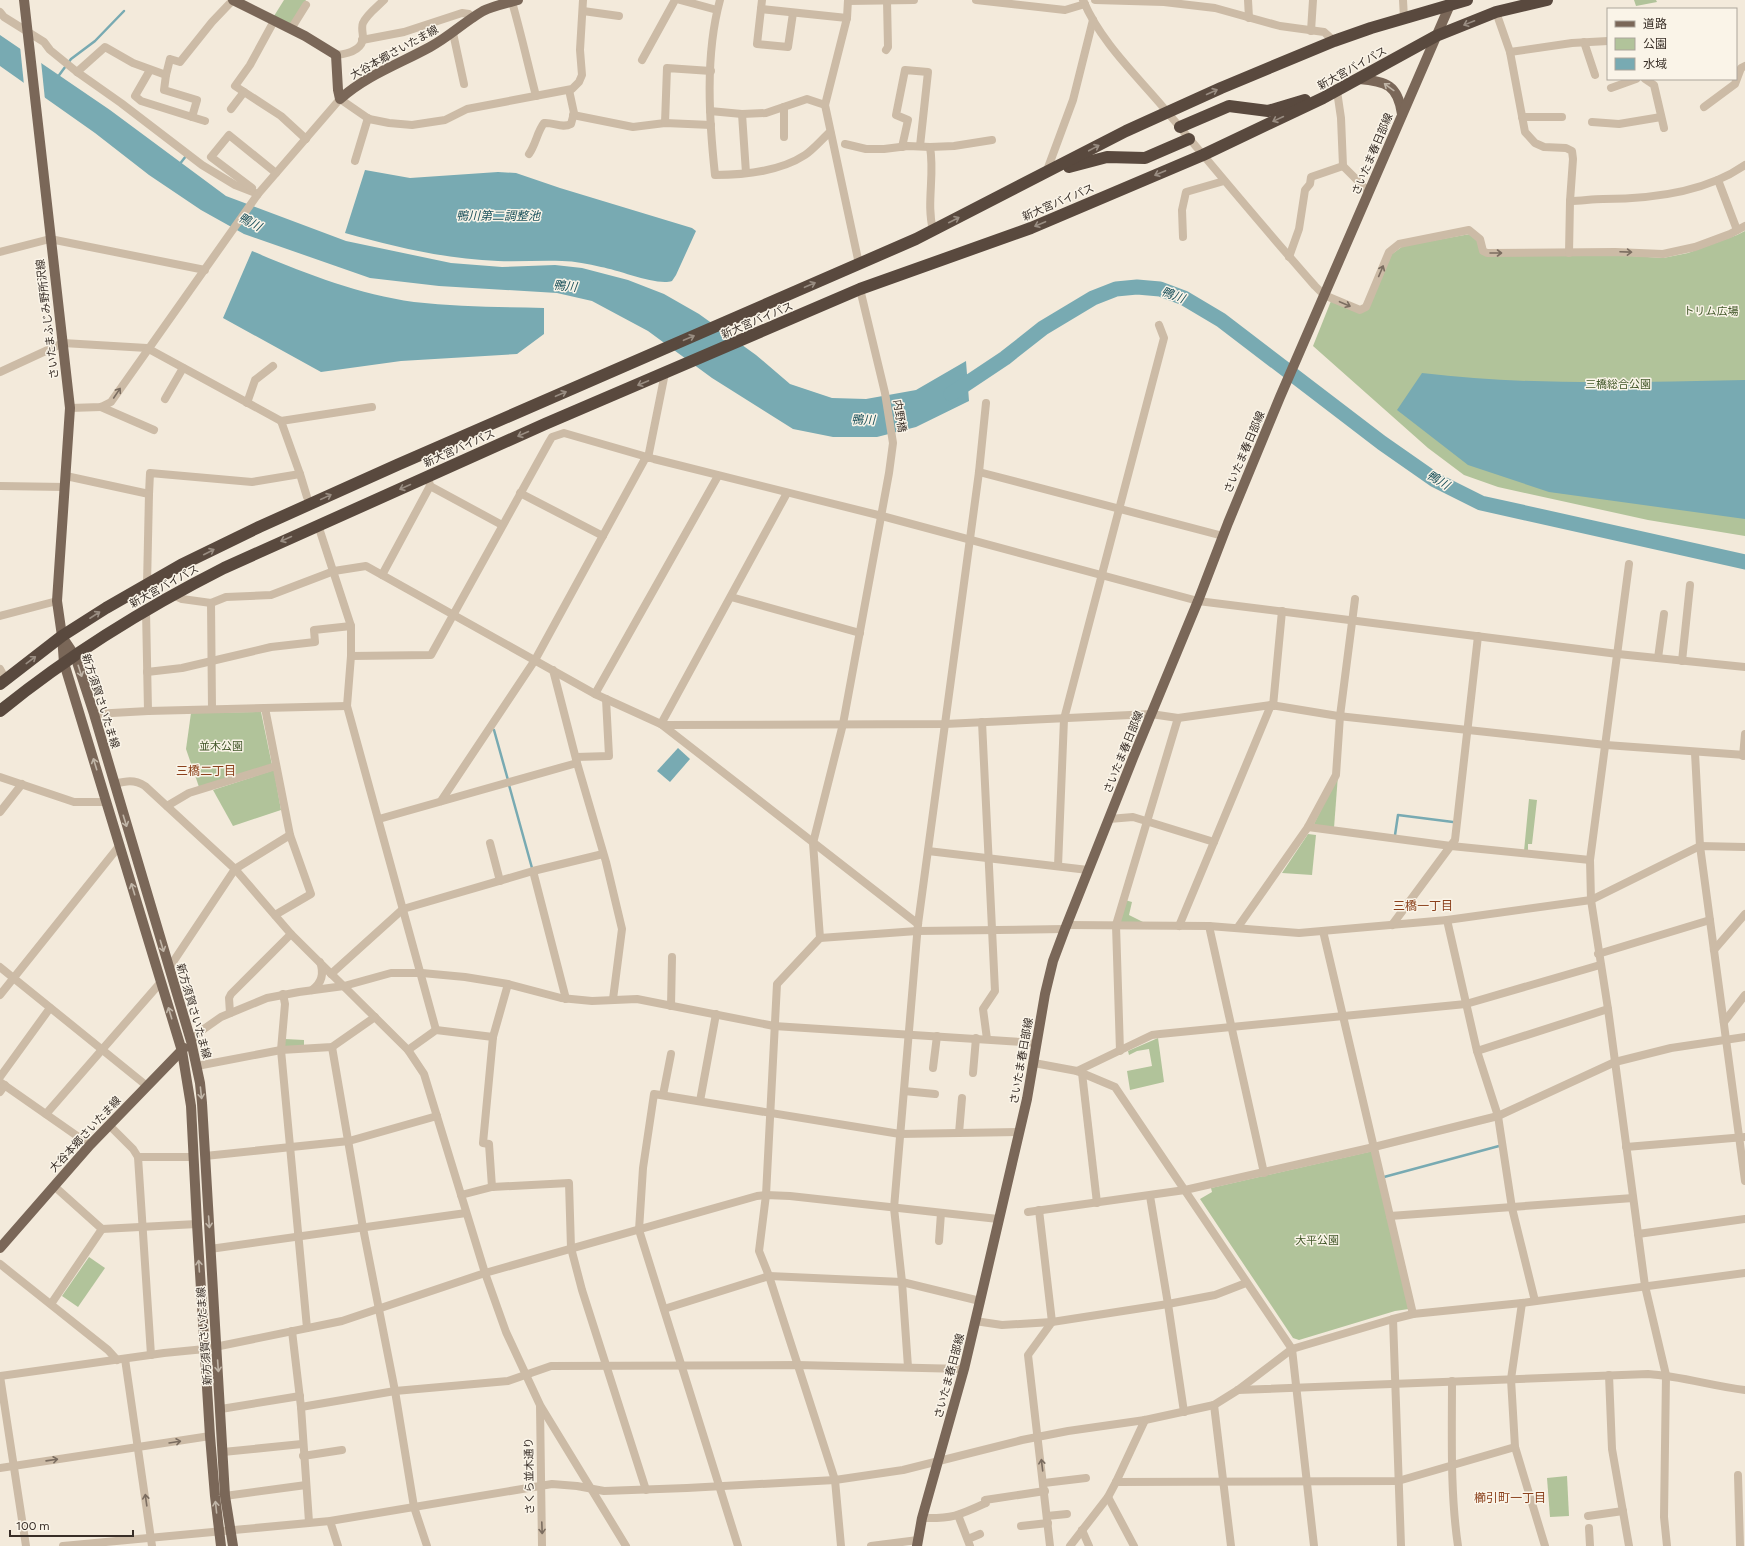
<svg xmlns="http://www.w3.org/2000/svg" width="1745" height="1546" viewBox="0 0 1745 1546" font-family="Figtree,'Noto Sans JP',sans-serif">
	<rect width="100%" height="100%" fill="#f3eadb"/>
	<g fill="#b1c39a">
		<polygon points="284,0 306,0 290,25 274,16"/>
		<polygon points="1634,0 1656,0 1657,2 1636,6"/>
		<polygon points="1745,231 1745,536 1648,520 1498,487 1464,475 1428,448 1313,346 1331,301 1359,312 1392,254 1403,246 1470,234 1477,240 1483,255 1632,256 1663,258 1688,253 1737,235"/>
		<polygon points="261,712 272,765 199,787 186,749 191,713"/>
		<polygon points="274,770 281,810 233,826 213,790"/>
		<polygon points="1338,775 1334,828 1313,826"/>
		<polygon points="1529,799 1537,800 1532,844 1528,844 1528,851 1524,851"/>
		<polygon points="1308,834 1316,835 1312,875 1282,873"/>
		<polygon points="1125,900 1132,902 1129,915 1147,924 1119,923"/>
		<polygon points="1158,1038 1164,1082 1130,1090 1127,1071 1152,1066 1149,1049 1137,1051 1129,1055 1128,1051"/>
		<polygon points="285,1039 304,1040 304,1047 285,1046"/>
		<polygon points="1373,1151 1409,1309 1395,1311 1299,1340 1293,1338 1200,1199 1212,1192 1211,1188"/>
		<polygon points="89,1257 105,1268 78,1307 62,1296"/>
		<polygon points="1567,1476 1569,1516 1550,1517 1547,1478"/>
	</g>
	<g fill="#78aab2">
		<polygon points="0,35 110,110 226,196 346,241 451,263 502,267 555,265 582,268 628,280 664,294 699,314 756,355 790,384 832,398 866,399 916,390 966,361 969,401 916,427 877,437 833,437 793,429 712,378 648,331 592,301 557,293 439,286 370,278 244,234 201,210 149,175 95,133 0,66"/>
		<path d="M365,170L410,178L498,172L516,173L560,188L692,228L696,231L676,275L672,281C657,286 619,270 601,267C588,264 575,261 562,261C541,260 519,262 498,261C446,259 395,247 345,233Z"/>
		<path d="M252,251C304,273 357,294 414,302C457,307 501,307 544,308V334L517,354L401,361L321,372L223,318Z"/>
		<path d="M1422,373C1529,386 1637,382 1745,380V519L1549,492L1468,465L1397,410Z"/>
		<polygon points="678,748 690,759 670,782 657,771"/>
	</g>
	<polygon fill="#f3eadb" points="20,46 41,61 45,100 24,85"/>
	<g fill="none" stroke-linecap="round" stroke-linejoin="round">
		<g stroke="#78aab2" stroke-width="2.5">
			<polyline points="57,78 71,59 95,41 124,11"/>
			<polyline points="179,165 186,156"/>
			<polyline points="494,730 508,780"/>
			<polyline points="509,785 532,868"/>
			<polyline points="1395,835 1398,815 1453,822"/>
			<polyline points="1384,1177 1499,1146"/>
		</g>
		<polyline stroke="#78aab2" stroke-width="15" points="951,394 1005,358 1043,328 1093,298 1116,289 1137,287 1160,289 1184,298 1221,320 1382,443 1435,480 1481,503 1745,562"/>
		<g stroke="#ccbba6" stroke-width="8">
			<polyline points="680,0 717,10"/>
			<path d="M720,0C705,55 709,119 715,175C745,175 779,172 805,155C814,149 822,139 830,132"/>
			<polyline points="762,0 757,44 788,47 793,13"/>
			<polyline points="848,0 847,18 825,105 859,264"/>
			<polyline points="976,0 1065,10 1085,4"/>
			<path d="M1083,0C1100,41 1135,74 1163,107C1213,167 1263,227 1315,286L1324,295L1360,310L1366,307L1389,252L1399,244L1469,230L1480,239L1483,251L1487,253L1615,252L1663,254L1695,247L1730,234L1745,226"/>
			<polyline points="1095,0 1164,2 1215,8 1280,26 1324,32 1334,41"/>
			<polyline points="1248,0 1249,18"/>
			<polyline points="1403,0 1404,18"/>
			<polyline points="848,1 914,0"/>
			<path d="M512,2C521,33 528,65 536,96"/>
			<polyline points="761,9 847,18"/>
			<polyline points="583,11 619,16"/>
			<polyline points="0,12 4,17 44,42 50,50 77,72 121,103 202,165 235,185 258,194"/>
			<polyline points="1496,12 1510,52 1525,132 1535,143 1544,147 1566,148 1572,151 1573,159 1570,201 1569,253"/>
			<polyline points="274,21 250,65 235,86 281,116 306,139"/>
			<polyline points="291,29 306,5"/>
			<polyline points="1311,31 1313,0"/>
			<polyline points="453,33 464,84"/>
			<polyline points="362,40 404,32 462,13 469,14 474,18"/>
			<polyline points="1584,42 1595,75"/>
			<polyline points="886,50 888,47 887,1"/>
			<polyline points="1510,52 1572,43 1608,41"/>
			<path d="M336,55C346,54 362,51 363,38C363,33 361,27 363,23C367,14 377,7 384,0"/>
			<polyline points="642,60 675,0"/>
			<polyline points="150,70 135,96 141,101 192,117 197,100 164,90 166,75"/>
			<polyline points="77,72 105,47 133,63 166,75 170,59 180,62 212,22 233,0"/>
			<polyline points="1645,79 1654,85 1664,128"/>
			<polyline points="1611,88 1636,79"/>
			<polyline points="1337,91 1341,118 1343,166 1369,192"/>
			<polyline points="1704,107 1735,84 1741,68 1745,66"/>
			<polyline points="231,109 244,92"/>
			<polyline points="710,111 742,114 766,113 807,99 825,105"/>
			<polyline points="742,114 746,173"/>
			<polyline points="573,115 633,127 665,123 711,125"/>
			<polyline points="192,117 205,121"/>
			<polyline points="1522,117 1562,117"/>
			<polyline points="1592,122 1619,124 1661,117"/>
			<polyline points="665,123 667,68 711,71"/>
			<polyline points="784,137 784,107"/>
			<polyline points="845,144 866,149 884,149 908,146 930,147 954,146 992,140"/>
			<polyline points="902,147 908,120 896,115 905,70 928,72 920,146"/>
			<path d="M930,147C935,175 926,203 933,230"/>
			<path d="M529,154C536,144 537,132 544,123C554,122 562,129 571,124L574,113L569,90"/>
			<polyline points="355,161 368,118"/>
			<polyline points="1046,173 1073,100 1093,20"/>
			<polyline points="1718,180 1737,230"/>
			<polyline points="252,188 211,157 229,135 276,173"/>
			<path d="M1570,201C1581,201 1592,199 1603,199C1651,199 1705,193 1745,165"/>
			<polyline points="1183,237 1182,210 1186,192 1224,181"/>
			<polyline points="0,252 50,239 205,270"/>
			<polyline points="1289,257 1299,229 1305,190 1310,184 1311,177 1343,166"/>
			<polyline points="0,372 63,343 147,348 281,421 372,407"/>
			<polyline points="165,399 183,368"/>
			<polyline points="247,403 255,380 273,366"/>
			<polyline points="101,407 154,430"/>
			<polyline points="70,408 101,407 111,402 258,194 340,99 369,119 389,123 412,125 445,120 467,109 572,89 579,82 582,75 580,50 583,0"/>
			<polyline points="281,421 300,474 307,497"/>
			<polyline points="648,458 665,373"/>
			<polyline points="979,472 1223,536"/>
			<polyline points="66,476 149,494 150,473 252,482 300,474"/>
			<polyline points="0,486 65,487"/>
			<polyline points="430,486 502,525"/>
			<polyline points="520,493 603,536"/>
			<polyline points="787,493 661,724 918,924"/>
			<polyline points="318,525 351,626 351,656 347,706 436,1030"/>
			<polyline points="1629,564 1590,860 1591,900 1608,1009 1645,1286 1666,1375 1664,1517 1667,1546"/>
			<polyline points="382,575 430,486 428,476"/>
			<polyline points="147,585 149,494"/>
			<polyline points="173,595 182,599 211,603 226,597 271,595 334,571 366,566 595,694 663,725 945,724 1151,714 1178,718 1271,705 1338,716 1606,745 1745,755"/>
			<polyline points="731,597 860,633"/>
			<polyline points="211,603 212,709"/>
			<polyline points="146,610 148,711"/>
			<polyline points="0,616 57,601"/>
			<polyline points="351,656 431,655 549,442 552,437 564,433 654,459 882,516 1198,601 1618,654 1745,667"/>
			<polyline points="1658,658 1664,614"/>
			<polyline points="1682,661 1690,585"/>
			<polyline points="0,669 6,680"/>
			<polyline points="553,670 577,763 606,862 622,929 613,999"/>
			<polyline points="147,672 182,668 271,647 315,642 314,630 351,626"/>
			<polyline points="595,694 718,476"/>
			<polyline points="1273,706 1282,611"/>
			<polyline points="265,708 290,835 311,894 275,915"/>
			<polyline points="94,714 148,711 347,706"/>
			<polyline points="982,722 995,991 983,1009 987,1039"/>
			<polyline points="1695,753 1700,846 1745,1181"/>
			<polyline points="1743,756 1745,734"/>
			<polyline points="576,757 609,756 606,699"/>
			<polyline points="0,777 74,802 107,802"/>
			<path d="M114,784C126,781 134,779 145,786L235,869L291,934L408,1050L424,1074L485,1273L506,1332L540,1405L626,1546"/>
			<polyline points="441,801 535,660 646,457"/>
			<polyline points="167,806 189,793 276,766"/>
			<polyline points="0,812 22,784"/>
			<polyline points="379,819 577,763"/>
			<polyline points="1109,819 1133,817 1214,842"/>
			<polyline points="1308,827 1451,846 1590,860"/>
			<polyline points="490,843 500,881"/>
			<polyline points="928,851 1088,870"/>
			<polyline points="1058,866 1064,719 1164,338 1159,325"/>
			<polyline points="533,871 566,999"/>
			<polyline points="1447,920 1477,1051 1498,1116 1512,1208 1535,1301"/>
			<polyline points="1066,925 1209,926 1299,933 1447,920 1591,900 1700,846 1745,847"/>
			<polyline points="1392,925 1455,840 1478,636"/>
			<polyline points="1179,926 1271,705"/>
			<polyline points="1209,926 1264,1173"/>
			<polyline points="1238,927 1308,827 1336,775 1340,716 1355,599"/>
			<polyline points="1323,931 1413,1314"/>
			<polyline points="820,938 917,931 1065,929"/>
			<polyline points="1714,950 1745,914"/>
			<polyline points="1598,954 1710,920"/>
			<polyline points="0,967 147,1086"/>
			<polyline points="169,968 235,869 290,835"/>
			<polyline points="331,974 403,909 533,871 603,854"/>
			<path d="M312,990C322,983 324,973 320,962"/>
			<polyline points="283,994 285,1004 281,1050 307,1328"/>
			<polyline points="0,995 120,845"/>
			<polyline points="671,1006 672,957"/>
			<polyline points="230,1013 229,998 231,994 291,934"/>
			<polyline points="1724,1022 1745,995"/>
			<polyline points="191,1041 201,1031 221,1017 267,998 299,992 344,986 391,973 422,973 465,977 508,984 561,998 592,1001 637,999 774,1026 1037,1043"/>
			<polyline points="332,1047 363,1228 395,1391 414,1507 427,1546"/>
			<polyline points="408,1050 436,1030 493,1037"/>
			<polyline points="1120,1051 1116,925 1178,718"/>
			<polyline points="1477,1051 1608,1009"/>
			<polyline points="1034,1063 1077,1071 1115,1087 1292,1349 1314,1546"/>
			<polyline points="197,1066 281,1050 332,1047 375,1017"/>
			<polyline points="933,1068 937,1036"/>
			<polyline points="1077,1071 1152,1035 1160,1034 1466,1004 1600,965"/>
			<polyline points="973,1073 976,1038"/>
			<polyline points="1082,1073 1097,1203"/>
			<polyline points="0,1077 50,1008"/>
			<polyline points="0,1082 90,1145"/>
			<polyline points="904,1091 935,1094"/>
			<polyline points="0,1092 5,1085"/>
			<polyline points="663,1095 671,1054"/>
			<polyline points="700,1101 716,1014"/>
			<polyline points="46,1114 161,982"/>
			<polyline points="109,1125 133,1149 138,1157 193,1157"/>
			<polyline points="959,1133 962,1098"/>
			<polyline points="1626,1147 1745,1137"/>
			<polyline points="205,1156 349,1141 437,1116"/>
			<polyline points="138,1157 151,1355"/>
			<polyline points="54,1186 102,1229 197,1224"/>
			<polyline points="492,1187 489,1144 483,1143 493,1037 508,984"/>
			<polyline points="461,1195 492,1187 569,1183 571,1248 582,1290 646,1490"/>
			<polyline points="1150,1196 1168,1304 1184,1412"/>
			<polyline points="1039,1210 1052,1322 1028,1355 1050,1546"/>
			<polyline points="1028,1212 1185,1190 1374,1147 1498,1116 1615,1062 1671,1048 1745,1037"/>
			<polyline points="1390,1216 1633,1198"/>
			<polyline points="1638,1234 1745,1219"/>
			<polyline points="939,1241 941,1213"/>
			<polyline points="210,1249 466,1213"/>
			<polyline points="0,1264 108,1350 117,1360"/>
			<polyline points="1522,1303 1511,1379 1515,1447 1545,1546"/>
			<polyline points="51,1304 102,1229"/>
			<polyline points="664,1309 769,1276 902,1282 980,1301"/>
			<polyline points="1393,1319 1401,1546"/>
			<polyline points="975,1321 1002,1325 1052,1322 1168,1304 1215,1295 1246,1283"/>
			<polyline points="292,1331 301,1407 309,1522"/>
			<polyline points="125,1359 152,1546"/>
			<polyline points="908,1367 902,1282 894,1208 918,924 979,472 986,403"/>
			<polyline points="1609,1375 1612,1449 1629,1546"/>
			<polyline points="0,1376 164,1353 205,1349 342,1321 485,1273 757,1196 766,1195 790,1196 998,1219"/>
			<polyline points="0,1376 26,1546"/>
			<path d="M1452,1381C1452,1436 1450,1492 1458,1546"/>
			<path d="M1238,1390L1648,1374C1681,1376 1712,1386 1745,1390"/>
			<polyline points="1214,1405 1231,1546"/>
			<polyline points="540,1406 542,1546"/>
			<polyline points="301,1407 395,1391 508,1381 551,1366 797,1365 964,1369"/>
			<polyline points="221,1409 300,1396"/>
			<polyline points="223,1452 302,1444"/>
			<polyline points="303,1456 342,1450"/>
			<polyline points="0,1468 210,1436"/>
			<polyline points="1738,1475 1740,1546"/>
			<polyline points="1116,1482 1398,1481 1515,1447"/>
			<polyline points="1044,1483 1086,1478"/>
			<polyline points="225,1496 306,1485"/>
			<polyline points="1108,1497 1134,1546"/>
			<polyline points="958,1515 970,1546"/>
			<polyline points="1047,1516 1067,1514"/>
			<polyline points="1588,1516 1623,1511"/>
			<path d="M922,1518C952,1519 960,1515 986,1503L985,1500L1045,1491"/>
			<polyline points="330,1521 338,1546"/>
			<polyline points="1021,1526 1048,1523"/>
			<polyline points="1589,1528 1590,1546"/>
			<polyline points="1082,1530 1089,1546"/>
			<polyline points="968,1539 980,1534"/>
			<polyline points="63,1546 330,1521 552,1484 577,1486 604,1491 687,1488 835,1480 903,1470 1022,1440 1068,1431 1145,1420 1214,1405 1238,1390 1292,1349 1393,1319 1413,1314 1522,1303 1745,1273"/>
			<polyline points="738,1546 639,1230 643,1168 654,1094 900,1134 1018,1132"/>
			<polyline points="841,1546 835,1480 769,1276 759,1251 766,1195 777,984 820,938 813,843 843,724 889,473 893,443 885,393 860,289"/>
			<polyline points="871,1546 918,1540"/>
			<polyline points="1070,1546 1108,1497 1116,1482 1145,1420"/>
		</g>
		<g stroke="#7a6758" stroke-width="10">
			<polyline points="24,0 70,408 57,601 62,636 64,663 182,1051 191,1106 197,1224 210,1436 215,1496 221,1546"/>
			<path d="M233,0L305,36L336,55L338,90L340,99C367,75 399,64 430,47C449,37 464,22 483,11C493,6 507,3 518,0"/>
			<path d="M1359,79C1386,81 1398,85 1402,114"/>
			<polyline points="63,638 75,656 94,714 191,1041 200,1083 202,1103 225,1496 233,1546"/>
			<polyline points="0,1248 90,1145 184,1048"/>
			<polyline points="917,1546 922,1518 964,1369 980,1301 1027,1099 1045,994 1053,961 1065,929 1133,758 1198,601 1228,523 1280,397 1452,0"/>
		</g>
		<g stroke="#59493e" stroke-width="12">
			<polyline points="1180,127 1229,106 1268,111 1305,100"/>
			<polyline points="1069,167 1107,157 1145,158 1189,139"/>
			<polyline points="0,684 62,636 106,608 181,565 259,527 397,465 916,239 1126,131 1221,88 1334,41 1371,28 1467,0"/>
			<path d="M0,711C69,655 145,608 224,568L545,424L860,289L1031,228L1203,155L1323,98L1436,36L1496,12L1547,0"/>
		</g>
	</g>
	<defs><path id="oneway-shaft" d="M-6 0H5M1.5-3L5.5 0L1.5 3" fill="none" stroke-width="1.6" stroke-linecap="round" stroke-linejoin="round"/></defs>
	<g stroke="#998d82">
		<use href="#oneway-shaft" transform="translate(1469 23) rotate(158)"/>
		<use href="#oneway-shaft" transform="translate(1212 92) rotate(-24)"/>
		<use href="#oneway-shaft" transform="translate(1278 119) rotate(155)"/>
		<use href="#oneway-shaft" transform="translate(1094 148) rotate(-28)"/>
		<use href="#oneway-shaft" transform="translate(1160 173) rotate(157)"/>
		<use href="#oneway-shaft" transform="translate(954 220) rotate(-27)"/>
		<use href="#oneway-shaft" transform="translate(1040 224) rotate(157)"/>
		<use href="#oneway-shaft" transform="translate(810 285) rotate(-23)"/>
		<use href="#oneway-shaft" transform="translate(689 338) rotate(-23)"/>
		<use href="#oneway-shaft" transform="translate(643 383) rotate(157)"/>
		<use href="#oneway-shaft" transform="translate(561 394) rotate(-23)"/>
		<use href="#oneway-shaft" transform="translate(523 434) rotate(156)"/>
		<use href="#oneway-shaft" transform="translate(405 487) rotate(156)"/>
		<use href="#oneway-shaft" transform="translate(326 497) rotate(-25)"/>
		<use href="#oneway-shaft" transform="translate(286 539) rotate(156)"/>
		<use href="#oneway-shaft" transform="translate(209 552) rotate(-27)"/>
		<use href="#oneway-shaft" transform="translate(95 615) rotate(-33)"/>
		<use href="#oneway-shaft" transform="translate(31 660) rotate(-37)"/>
	</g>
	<g stroke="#c0b5a7">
		<use href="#oneway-shaft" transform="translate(1389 87) rotate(-144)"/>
		<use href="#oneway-shaft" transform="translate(80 671) rotate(72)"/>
		<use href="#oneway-shaft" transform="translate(95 764) rotate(-107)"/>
		<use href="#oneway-shaft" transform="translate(125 821) rotate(73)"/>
		<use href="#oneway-shaft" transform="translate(133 889) rotate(-107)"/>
		<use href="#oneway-shaft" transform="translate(162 946) rotate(73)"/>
		<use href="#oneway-shaft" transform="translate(170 1013) rotate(-107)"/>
		<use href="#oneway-shaft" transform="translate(201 1093) rotate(84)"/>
		<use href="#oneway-shaft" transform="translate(209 1222) rotate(86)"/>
		<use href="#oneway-shaft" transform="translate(199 1266) rotate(-94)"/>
		<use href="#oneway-shaft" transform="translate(218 1366) rotate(86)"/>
		<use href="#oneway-shaft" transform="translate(216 1507) rotate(-96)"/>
	</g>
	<g stroke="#7b6d60">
		<use href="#oneway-shaft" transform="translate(1626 252) rotate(2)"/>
		<use href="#oneway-shaft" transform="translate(1496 253)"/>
		<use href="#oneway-shaft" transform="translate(1381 271) rotate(-67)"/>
		<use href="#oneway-shaft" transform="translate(1345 304) rotate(23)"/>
		<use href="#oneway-shaft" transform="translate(117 393) rotate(-56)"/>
		<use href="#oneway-shaft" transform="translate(175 1442) rotate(-9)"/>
		<use href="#oneway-shaft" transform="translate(52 1460) rotate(-8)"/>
		<use href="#oneway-shaft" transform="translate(1042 1465) rotate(-97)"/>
		<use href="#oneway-shaft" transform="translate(146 1500) rotate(-98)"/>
		<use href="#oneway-shaft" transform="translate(542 1528) rotate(88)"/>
	</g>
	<g text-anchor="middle" stroke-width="3" stroke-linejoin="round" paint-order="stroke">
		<g font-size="11" fill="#382e27" stroke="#faf4e8">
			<text transform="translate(394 52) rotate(-29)" y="4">大谷本郷さいたま線</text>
			<text transform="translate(1352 68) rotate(-29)" y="4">新大宮バイパス</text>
			<text transform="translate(1372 154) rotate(-67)" y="4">さいたま春日部線</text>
			<text transform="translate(1058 202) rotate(-23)" y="4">新大宮バイパス</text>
			<text transform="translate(47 319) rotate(-97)" y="4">さいたまふじみ野所沢線</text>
			<text transform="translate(757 320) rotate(-23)" y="4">新大宮バイパス</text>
			<text transform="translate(900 416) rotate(81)" y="4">内野橋</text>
			<text transform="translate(459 448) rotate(-24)" y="4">新大宮バイパス</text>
			<text transform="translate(1244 452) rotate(-67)" y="4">さいたま春日部線</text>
			<text transform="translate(164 586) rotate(-29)" y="4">新大宮バイパス</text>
			<text transform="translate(101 701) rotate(72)" y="4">新方須賀さいたま線</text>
			<text transform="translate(1123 752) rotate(-68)" y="4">さいたま春日部線</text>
			<text transform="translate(194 1011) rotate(74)" y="4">新方須賀さいたま線</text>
			<text transform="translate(1021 1061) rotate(-80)" y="4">さいたま春日部線</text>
			<text transform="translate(85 1134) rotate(-47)" y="4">大谷本郷さいたま線</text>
			<text transform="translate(204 1336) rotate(-94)" y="4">新方須賀さいたま線</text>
			<text transform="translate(949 1376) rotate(-75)" y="4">さいたま春日部線</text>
			<text transform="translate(529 1476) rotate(-91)" y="4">さくら並木通り</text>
		</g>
		<g font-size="11" fill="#42572a" stroke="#faf4e8">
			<text x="1711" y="315">トリム広場</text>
			<text x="1618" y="388">三橋総合公園</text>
			<text x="221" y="750">並木公園</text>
			<text x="1317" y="1244">大平公園</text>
		</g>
		<g font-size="12" font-style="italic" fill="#1b515b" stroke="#faf4e8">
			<text x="498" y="220">鴨川第二調整池</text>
			<text transform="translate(250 222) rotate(28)" y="4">鴨川</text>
			<text transform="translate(565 286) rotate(6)" y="4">鴨川</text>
			<text transform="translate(1173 295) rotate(21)" y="4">鴨川</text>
			<text transform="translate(863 420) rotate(1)" y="4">鴨川</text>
			<text transform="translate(1438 480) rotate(31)" y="4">鴨川</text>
		</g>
		<g font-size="12" fill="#8b411c" stroke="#faf4e8">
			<text x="206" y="775">三橋二丁目</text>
			<text x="1423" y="910">三橋一丁目</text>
			<text x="1510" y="1502">櫛引町一丁目</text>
		</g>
	</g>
	<rect x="1607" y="8" width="130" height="72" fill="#faf4e8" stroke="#aca59b"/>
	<rect x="1615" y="21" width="20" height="6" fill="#7a6758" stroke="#aca59b"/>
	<text x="1643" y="28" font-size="12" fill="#382e27">道路</text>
	<rect x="1615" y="38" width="20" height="12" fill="#b1c39a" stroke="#aca59b"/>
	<text x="1643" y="48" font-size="12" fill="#382e27">公園</text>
	<rect x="1615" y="58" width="20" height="12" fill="#78aab2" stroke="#aca59b"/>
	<text x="1643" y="68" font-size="12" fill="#382e27">水域</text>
	<path d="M10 1530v6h123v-6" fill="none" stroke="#382e27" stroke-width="2"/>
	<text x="16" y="1530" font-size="12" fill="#382e27" stroke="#faf4e8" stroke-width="3" paint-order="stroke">100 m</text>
</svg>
